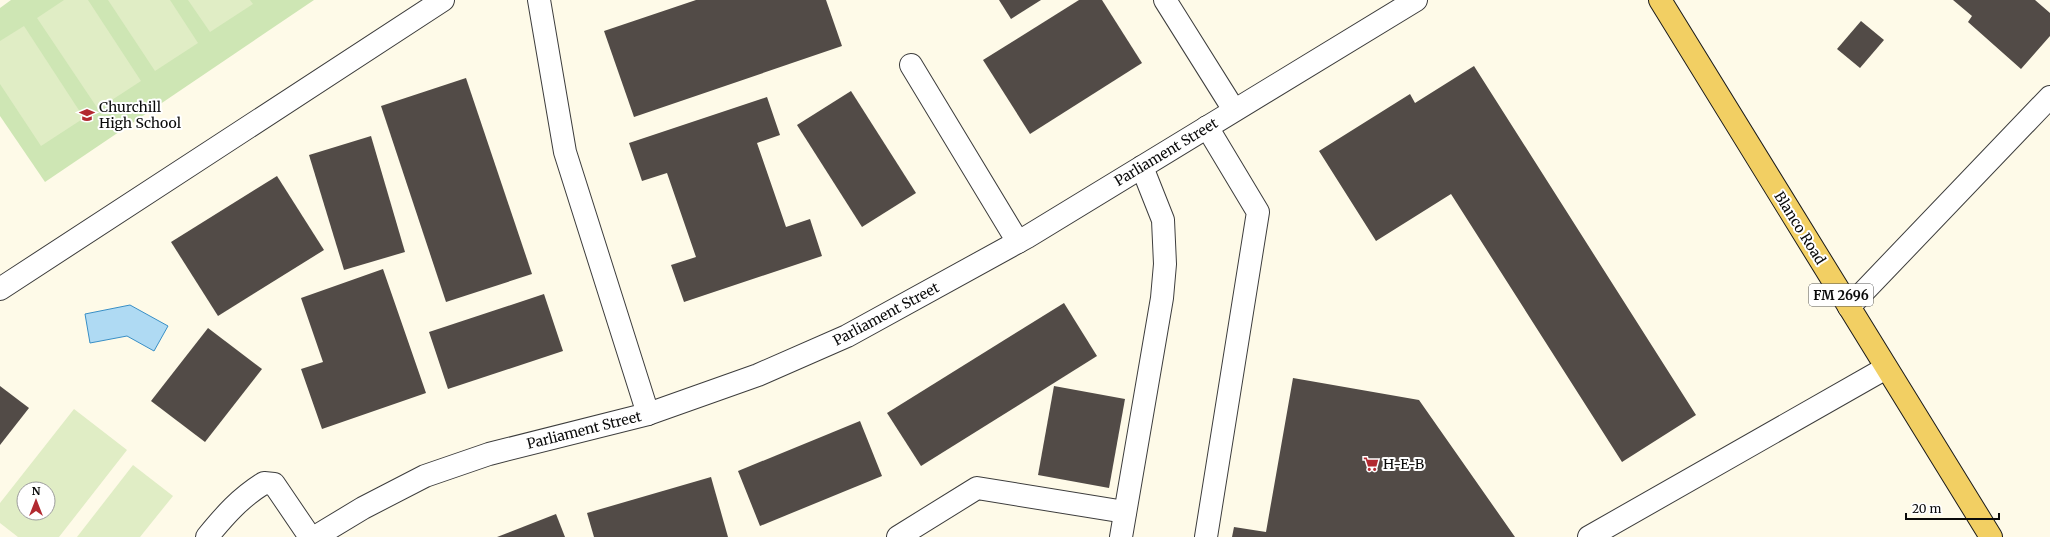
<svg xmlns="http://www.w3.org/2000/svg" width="2050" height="537" viewBox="0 0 2050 537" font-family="Merriweather,serif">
	<rect width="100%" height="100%" fill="#fefae8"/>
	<polygon fill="#cee6b4" points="11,0 314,0 45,182 0,116 0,8"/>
	<g fill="#e0edc5" fill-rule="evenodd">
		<polygon points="64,0 88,0 141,81 98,109 37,18"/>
		<polygon points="108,0 170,0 198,43 155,71"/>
		<polygon points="188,0 250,0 253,4 210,32"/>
		<polygon points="24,26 84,118 41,146 0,84 0,41"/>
		<path d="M74,409L127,450L59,537H18L0,523V503ZM24,489H48V513H24Z"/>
		<polygon points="133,465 173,496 140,537 77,537"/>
	</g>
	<polygon fill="#afdaf3" stroke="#398fc6" points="130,305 168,326 154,351 127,336 90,343 85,314"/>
	<g fill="#524b47">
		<polygon points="696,0 826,0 842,46 634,117 604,31"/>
		<polygon points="999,0 1041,0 1011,19"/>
		<polygon points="1079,0 1102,0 1142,63 1030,134 983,60"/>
		<polygon points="1953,0 2035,0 2050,13 2050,36 2021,69 1968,22 1972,16"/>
		<polygon points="1861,21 1884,40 1860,68 1837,49"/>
		<polygon points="1474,66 1696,415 1622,462 1451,194 1376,241 1319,151 1410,94 1415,103"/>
		<polygon points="466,78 532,274 446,302 381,106"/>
		<polygon points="851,91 916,193 862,227 797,125"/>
		<polygon points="767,97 780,135 757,143 786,227 810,219 822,256 684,302 671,265 696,257 667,173 642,181 629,143"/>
		<polygon points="371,136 405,252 344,270 309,155"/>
		<polygon points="277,176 324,250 218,316 171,242"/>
		<polygon points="383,269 426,393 322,429 301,369 323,362 301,298"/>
		<polygon points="544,294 563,351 448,389 429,332"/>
		<polygon points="1064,303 1097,356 921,466 887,413"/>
		<polygon points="208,328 262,369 205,442 151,401"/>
		<polygon points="1293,378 1419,400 1515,537 1232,537 1234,527 1266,532"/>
		<polygon points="0,386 29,408 0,445"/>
		<polygon points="1054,386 1125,399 1109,488 1038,475"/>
		<polygon points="860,421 882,476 760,526 738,471"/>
		<polygon points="711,477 728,537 594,537 587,513"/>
		<polygon points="556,514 565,537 497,537"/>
	</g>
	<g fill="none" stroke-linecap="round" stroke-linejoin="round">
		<g stroke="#3d3d3d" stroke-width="24">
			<g id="minor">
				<polyline points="539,0 565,152 648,414"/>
				<polyline points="1165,0 1234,110"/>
				<polyline points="911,65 1018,242"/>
				<polyline points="0,289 443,0"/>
				<polyline points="1849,307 2050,97"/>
				<path d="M207,537C225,515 240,498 264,483L274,484L310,537"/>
				<polyline points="315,537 363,508 425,476 489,454 648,414 758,375 847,336 1027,237 1416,0"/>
				<polyline points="898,537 977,488 1125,512"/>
				<polyline points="1121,537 1162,298 1165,264 1163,220 1142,167"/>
				<polyline points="1206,537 1258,212 1207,127"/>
				<polyline points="1589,537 1886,368"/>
			</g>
		</g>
		<g stroke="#1b1b1b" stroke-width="24">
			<polyline id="major" points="1660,0 1991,537"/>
		</g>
		<use href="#minor" stroke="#fff" stroke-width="22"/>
		<use href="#major" stroke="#f2cf63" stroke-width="22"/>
	</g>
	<defs>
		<g id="school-bare" transform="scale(1.2)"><path d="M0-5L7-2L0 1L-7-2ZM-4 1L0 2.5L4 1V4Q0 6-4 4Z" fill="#b22930" stroke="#fff" stroke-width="2.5" paint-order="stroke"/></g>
		<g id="supermarket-bare" transform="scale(1.2)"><path d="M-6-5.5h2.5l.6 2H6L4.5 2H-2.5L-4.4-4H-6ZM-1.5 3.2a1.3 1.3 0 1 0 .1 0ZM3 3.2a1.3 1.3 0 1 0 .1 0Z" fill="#b22930" stroke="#fff" stroke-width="2.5" paint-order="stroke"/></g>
	</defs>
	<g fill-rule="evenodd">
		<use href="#school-bare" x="87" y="115"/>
		<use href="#supermarket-bare" x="1371" y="464"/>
	</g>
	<g text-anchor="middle" stroke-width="4" stroke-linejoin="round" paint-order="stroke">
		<rect fill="#fff" stroke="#545454" stroke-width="1" x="1809" y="284" width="64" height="22" rx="3"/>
		<g font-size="13" font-weight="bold" fill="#0a0a0a">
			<text x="1841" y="300">FM 2696</text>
		</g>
		<g font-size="14" fill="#0a0a0a" stroke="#fff" text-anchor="start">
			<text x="99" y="112">Churchill<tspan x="99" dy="16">High School</tspan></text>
			<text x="1383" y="469">H-E-B</text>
		</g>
		<g font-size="14" fill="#0a0a0a" stroke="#fff">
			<text transform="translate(1166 152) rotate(-31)" y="5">Parliament Street</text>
			<text transform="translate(1800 228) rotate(58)" y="5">Blanco Road</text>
			<text transform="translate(886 314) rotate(-28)" y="5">Parliament Street</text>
			<text transform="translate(584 430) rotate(-14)" y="5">Parliament Street</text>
		</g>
	</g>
	<g transform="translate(36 501)"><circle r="19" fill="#ffffff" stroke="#9d9d9d"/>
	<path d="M0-3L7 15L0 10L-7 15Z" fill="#b22930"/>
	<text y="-6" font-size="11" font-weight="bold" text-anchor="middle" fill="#0a0a0a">N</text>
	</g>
	<path d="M1906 513v6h93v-6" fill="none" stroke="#0a0a0a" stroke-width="2"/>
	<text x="1912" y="513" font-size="12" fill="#0a0a0a" stroke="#ffffff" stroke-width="3" paint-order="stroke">20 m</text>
</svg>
